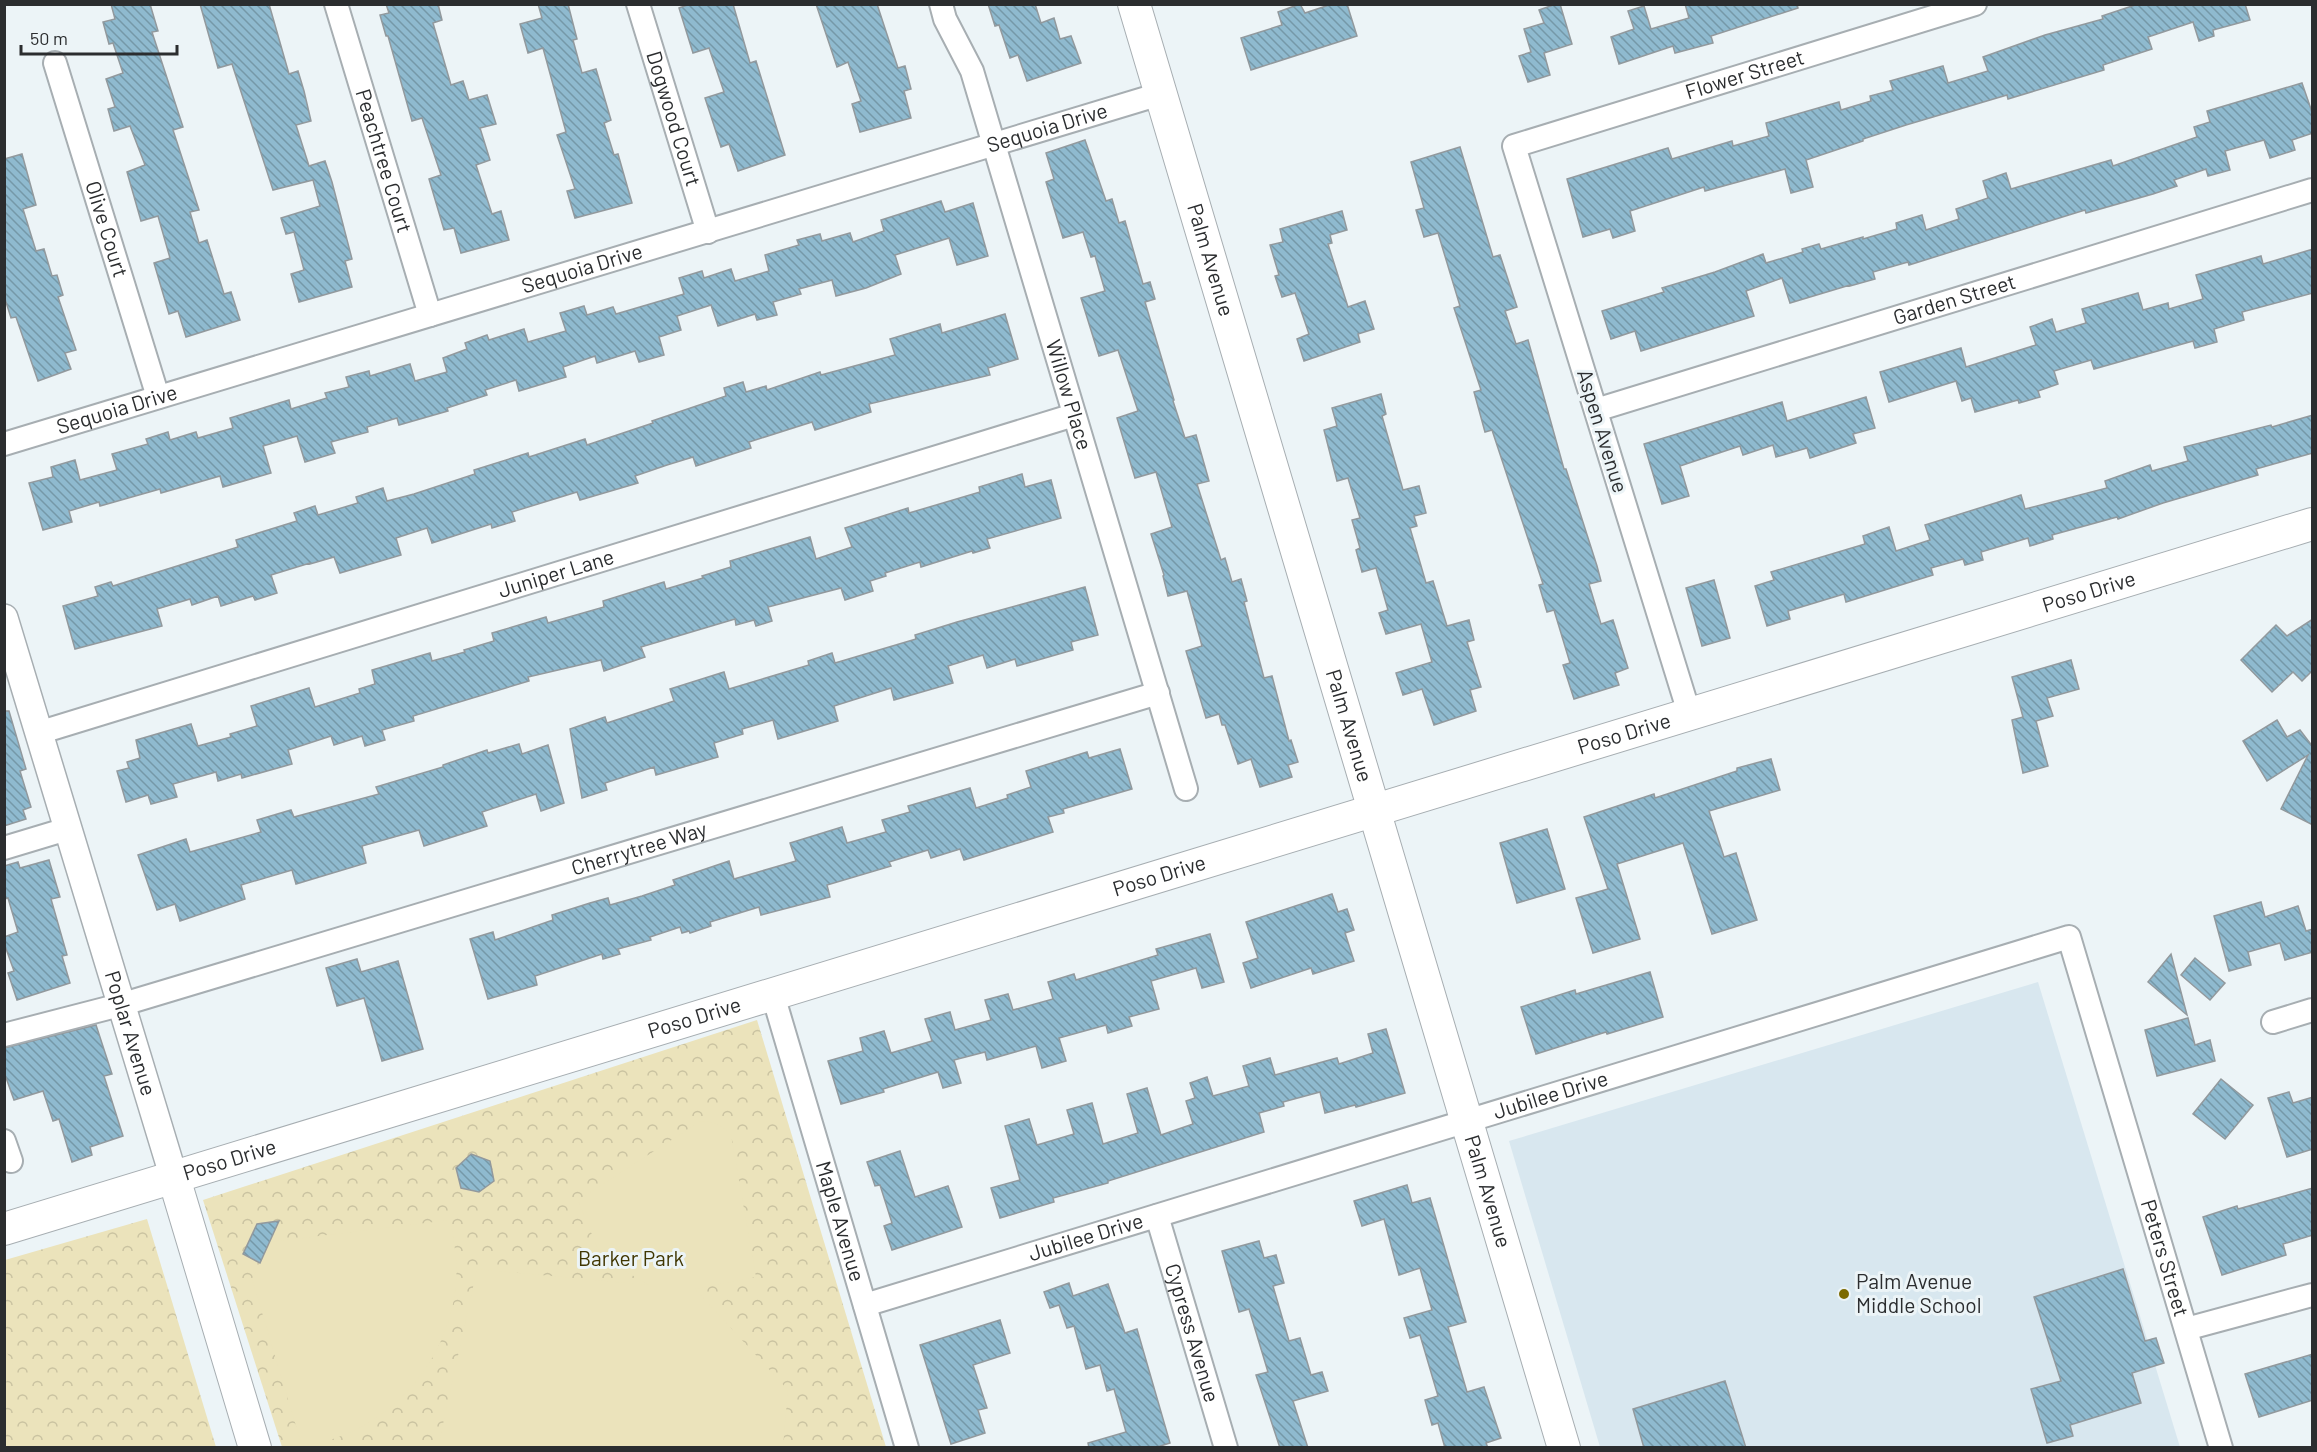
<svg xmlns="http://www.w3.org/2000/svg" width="2317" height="1452" viewBox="0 0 2317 1452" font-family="Barlow,sans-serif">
	<defs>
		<pattern id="forest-crowns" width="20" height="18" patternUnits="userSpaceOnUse" patternTransform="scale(1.5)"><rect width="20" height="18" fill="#ebe3bb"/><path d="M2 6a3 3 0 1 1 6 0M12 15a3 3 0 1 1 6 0" fill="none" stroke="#cac3a1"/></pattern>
		<pattern id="building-back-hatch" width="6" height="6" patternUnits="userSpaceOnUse" patternTransform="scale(1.5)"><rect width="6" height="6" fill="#8fbacf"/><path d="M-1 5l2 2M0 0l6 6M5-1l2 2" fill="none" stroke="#7598a8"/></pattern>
	</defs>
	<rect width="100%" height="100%" fill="#ecf4f7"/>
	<polygon fill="#d8e7ef" points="2038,982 2180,1447 1600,1447 1509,1141"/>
	<g fill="url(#forest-crowns)">
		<polygon points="757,1020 886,1447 282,1447 203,1200"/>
		<polygon points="147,1219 216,1447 5,1448 5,1260"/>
	</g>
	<g fill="#ebe3bb">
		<path d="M701,1121C715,1122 722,1125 731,1135L756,1277L695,1289L788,1390L783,1447H438L477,1269L649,1285L601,1257L578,1200Z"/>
		<path d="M450,1220C454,1241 458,1262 456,1283C450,1354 401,1417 333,1439C323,1442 313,1444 302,1446L252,1279L270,1242Z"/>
		<path d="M5,1351C15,1361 15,1373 5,1383Z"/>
	</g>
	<g fill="url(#building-back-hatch)" stroke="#92999d" stroke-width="1.5">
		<polygon points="111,4 150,4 158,31 152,32 183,127 173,130 199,210 190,212 199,243 207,240 224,294 231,292 240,320 186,337 178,311 169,314 154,263 170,258 158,216 141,221 127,172 145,165 130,126 114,131 108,109 115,107 106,79 123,73 113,43 109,44 103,22 115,19"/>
		<polygon points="200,4 269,4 289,74 298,71 304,91 311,121 296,125 309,166 325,161 332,182 352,259 345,261 352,287 299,302 291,274 304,270 294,232 286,234 281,218 320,206 313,180 273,190 232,64 218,68"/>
		<polygon points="386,4 438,4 442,20 433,23 451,85 463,81 469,100 487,95 496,124 480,128 490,160 476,165 492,214 501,211 509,240 461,253 454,228 444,230 429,179 441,175 422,118 412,121 388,36 386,36 380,15 389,13"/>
		<polygon points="538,4 568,4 577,39 573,40 582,73 596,69 611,120 604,123 614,155 618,154 632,203 575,218 567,191 575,189 557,135 566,132 543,48 528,53 520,24 542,18"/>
		<polygon points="690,4 733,4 750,63 756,61 785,155 738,171 729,144 721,147 705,98 724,92 709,48 693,53 679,8"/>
		<polygon points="816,4 877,4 898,68 905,66 911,89 904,91 911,118 860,132 852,104 861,101 848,62 837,67"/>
		<polygon points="988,4 1035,4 1041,23 1054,18 1060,39 1071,36 1081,63 1027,81 1018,55 1010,58 999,25 995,26"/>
		<polygon points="1300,4 1305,13 1332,4 1347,4 1357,36 1251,70 1241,38 1282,25 1278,12"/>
		<polygon points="1556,4 1560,4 1572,44 1544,53 1550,75 1528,82 1519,56 1531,52 1524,29 1544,23 1539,10"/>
		<polygon points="1685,4 1797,4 1798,8 1711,36 1713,43 1675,53 1673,46 1619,64 1611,37 1634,29 1628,11 1644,6 1651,29 1689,18"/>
		<polygon points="2138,4 2245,4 2250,20 2213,30 2214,36 2199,41 2193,22 2148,37 2152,49 2103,65 2104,70 2008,99 2007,95 1906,125 1863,139 1863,141 1806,160 1813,187 1791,193 1785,169 1705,191 1704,187 1630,211 1635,231 1613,238 1610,229 1583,237 1567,179 1668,148 1672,159 1732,141 1733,146 1769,136 1766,123 1839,102 1841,110 1871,101 1870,96 1893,90 1890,81 1943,66 1948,83 1988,71 1983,57 2045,35 2103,19 2102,16"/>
		<polygon points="2302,83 2313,115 2313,133 2292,140 2295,150 2270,158 2264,140 2225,151 2230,170 2208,176 2206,169 2174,180 2177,186 2153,194 2086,213 2085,210 1909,265 1908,262 1873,272 1875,279 1850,286 1850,285 1790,303 1782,278 1746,291 1754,316 1641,351 1635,331 1611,339 1602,311 1664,292 1662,288 1715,272 1763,254 1766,263 1803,252 1802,249 1819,244 1821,249 1863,237 1863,239 1897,229 1896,223 1922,215 1926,230 1959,219 1956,209 1988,198 1983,181 2006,173 2011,189 2111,160 2113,166 2197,137 2194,127 2210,122 2207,111"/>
		<polygon points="1085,140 1106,201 1112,199 1119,223 1125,221 1143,284 1150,282 1155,299 1145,302 1174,400 1173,401 1185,438 1196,435 1209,481 1197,484 1221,560 1225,558 1232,582 1241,579 1247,601 1244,602 1264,678 1272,676 1289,741 1291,740 1298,762 1288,765 1292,777 1260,787 1251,759 1238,764 1225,725 1222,725 1219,714 1206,718 1186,651 1202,646 1187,591 1168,596 1163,576 1164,575 1151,534 1172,527 1156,472 1135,478 1117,418 1138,411 1118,350 1099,356 1081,298 1105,291 1095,256 1091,257 1083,232 1063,238 1046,182 1054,179 1046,153"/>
		<polygon points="1460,147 1493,257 1500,255 1517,307 1505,311 1516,344 1528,340 1564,469 1566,469 1597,566 1601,581 1589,584 1601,624 1613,620 1628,668 1615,673 1619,685 1574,699 1563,665 1570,663 1554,610 1547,612 1539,585 1543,584 1492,430 1485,432 1474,392 1481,390 1454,308 1460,306 1438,233 1424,237 1416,210 1424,208 1411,162"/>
		<polygon points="22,154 36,205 23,209 36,251 44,249 52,276 57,275 63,295 58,297 76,350 65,353 71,369 38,381 16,317 11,318 4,296 4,159"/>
		<polygon points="941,201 945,212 973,203 988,256 957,265 949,238 895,255 901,274 866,288 836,296 832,280 799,289 801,294 773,302 777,315 757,320 755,314 718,326 711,305 677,316 681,330 659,337 664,355 639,362 635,351 597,363 595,356 563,367 566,377 519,391 516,380 485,390 487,395 447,408 448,411 399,425 397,418 367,427 368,432 331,442 335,453 305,462 297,436 263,446 271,473 223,487 220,476 161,493 160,489 100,506 99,502 69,511 72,522 43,530 29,483 53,477 51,467 75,460 80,480 117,470 112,454 148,444 146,439 168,432 170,440 196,432 198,438 233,428 230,418 266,407 289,400 291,409 327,398 325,393 349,387 346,377 369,371 370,376 410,364 415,381 447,372 443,358 467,349 465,343 487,335 489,340 524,329 528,342 566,331 560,313 584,306 587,315 613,307 616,314 684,294 679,278 702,271 704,278 731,269 735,281 769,271 765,255 799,245 797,240 820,234 822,241 850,233 853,242 884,231 881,220"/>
		<polygon points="1342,211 1347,230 1330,235 1332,243 1328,244 1348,307 1365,301 1374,329 1358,334 1360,342 1304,361 1297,339 1309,334 1295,293 1282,297 1275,276 1279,275 1270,245 1283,242 1280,229"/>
		<polygon points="2313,249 2313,293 2242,312 2244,320 2214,329 2217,342 2195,348 2193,341 2094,369 2091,360 2054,371 2058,384 2038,391 2040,397 2019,403 2018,400 1975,412 1971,398 1962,401 1956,381 1889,402 1880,372 1961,348 1966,367 2036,345 2030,327 2052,319 2056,332 2086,323 2082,309 2138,293 2143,310 2168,303 2169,309 2203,299 2196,275 2261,256 2263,264"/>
		<polygon points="1005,314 1018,359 988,368 990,375 869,404 871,412 815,430 812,422 749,442 751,448 696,466 693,457 667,465 635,476 638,483 580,500 577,492 512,512 515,521 492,528 491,524 432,543 427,528 396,538 401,555 340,573 334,557 310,564 310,563 271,575 277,593 255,600 253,596 221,606 218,596 192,605 190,599 157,609 162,626 75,649 63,606 98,596 95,587 111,582 113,586 238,547 236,540 297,521 294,513 315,506 318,515 358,503 356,497 383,488 387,501 414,494 475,474 474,470 528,453 529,457 585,439 587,445 653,423 652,421 726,396 724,388 743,382 746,392 766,386 767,390 820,372 821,375 895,355 890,339 940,324 942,333"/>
		<polygon points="1381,394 1386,414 1382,416 1403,490 1419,486 1426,513 1414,516 1417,526 1410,528 1426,583 1433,581 1447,626 1469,620 1474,640 1467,642 1481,687 1470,690 1476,711 1434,725 1422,689 1403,695 1396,673 1432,662 1421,624 1386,634 1379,613 1388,610 1376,568 1362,572 1356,550 1360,548 1352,520 1360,518 1348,478 1337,481 1324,430 1337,426 1332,408"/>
		<polygon points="1866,397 1875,428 1853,434 1856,443 1810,458 1807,448 1776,457 1773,445 1743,455 1740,446 1680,466 1689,496 1662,504 1644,444 1782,402 1787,421"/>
		<polygon points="2313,415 2313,453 2256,469 2258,475 2163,503 2118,519 2117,517 2052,535 2053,539 2030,546 2028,538 1981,552 1983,560 1965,565 1963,559 1931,568 1933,575 1846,602 1844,594 1788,611 1790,619 1767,626 1755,586 1774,580 1771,572 1865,544 1863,536 1889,527 1896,551 1930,540 1925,525 2021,495 2025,509 2107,488 2105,481 2150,465 2152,471 2188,461 2184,447 2271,425 2272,427"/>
		<polygon points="1022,474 1025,487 1051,480 1061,518 987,539 990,548 973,553 972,551 921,567 920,562 885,573 886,576 870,581 873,591 845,600 841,588 768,607 772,621 756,626 754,620 736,625 735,619 641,647 645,657 604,671 601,660 528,677 529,681 413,716 414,721 382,730 385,740 365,746 362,736 334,745 331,736 288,750 292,764 242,778 241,774 218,781 216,772 173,784 177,797 151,804 148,795 126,802 117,771 129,768 127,762 140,758 136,740 191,724 198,746 231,737 230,734 257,726 251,706 309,688 315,707 360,693 359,689 375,684 372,670 430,653 432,661 465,652 464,650 494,641 492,633 546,617 548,623 604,607 603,601 664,582 666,589 703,578 702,576 731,567 730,561 810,537 816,559 852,547 845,528 908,508 909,513 980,492 979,487"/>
		<polygon points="1714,580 1730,638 1702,646 1686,588"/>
		<polygon points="1085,587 1098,635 1071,642 1073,650 1017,666 1015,659 987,668 983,655 948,666 953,683 894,700 891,688 834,706 838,721 778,739 773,720 742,729 743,734 714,743 718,757 656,775 654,767 605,783 607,790 582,798 570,729 605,717 607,723 674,701 670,689 724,672 729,689 809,665 808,661 832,653 835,663 916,639 915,635 957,622"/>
		<polygon points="2313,619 2313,670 2302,681 2293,672 2272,692 2241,660 2276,625 2287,636"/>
		<polygon points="2071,660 2079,689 2047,698 2053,716 2036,721 2048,766 2023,773 2012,720 2023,717 2012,677"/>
		<polygon points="4,711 9,711 26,769 20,771 31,807 23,810 26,819 4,826"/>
		<polygon points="2277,720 2287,737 2300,730 2313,747 2313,825 2281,809 2308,755 2267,781 2243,741"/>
		<polygon points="519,744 522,754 548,745 564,803 541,811 536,794 482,812 487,826 424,846 419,830 362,846 366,863 296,884 292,870 241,885 245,899 180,921 175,904 157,910 138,855 186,839 190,852 261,832 257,820 291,810 294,817 379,794 376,787 443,767 443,765 487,750 488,753"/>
		<polygon points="1120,749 1132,789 1063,809 1064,813 1048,817 1053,832 964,860 960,849 931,858 928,850 889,862 891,866 827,885 830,897 761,915 759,907 710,922 711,926 690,933 689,931 682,933 680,927 650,937 651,940 618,949 620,954 603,959 602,954 535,976 537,985 488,999 470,939 493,932 495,940 553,920 552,915 590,903 608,898 610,905 642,896 675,885 673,880 729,861 734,879 796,861 790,843 842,827 847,843 886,832 882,820 910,812 908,806 970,788 976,808 1008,798 1007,795 1031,787 1026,771 1087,752 1089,758"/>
		<polygon points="1771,759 1780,790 1709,811 1724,857 1736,853 1757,920 1712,934 1683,843 1617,864 1640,939 1593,953 1576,898 1608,889 1584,817 1654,794 1655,798 1737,771 1737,768"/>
		<polygon points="1547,829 1565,889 1517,903 1500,843"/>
		<polygon points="49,860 60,897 51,899 67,955 62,956 70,983 17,1000 8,973 14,971 4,943 4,937 18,932 8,898 4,899 4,866 18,862 20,868"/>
		<polygon points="1332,894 1338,912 1347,909 1354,930 1345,933 1354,961 1313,974 1311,968 1251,988 1243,963 1258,958 1246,922"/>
		<polygon points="2261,902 2265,917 2298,906 2306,931 2313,929 2313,952 2285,960 2280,943 2248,952 2251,965 2229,971 2214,916"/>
		<polygon points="1210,934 1224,982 1202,988 1196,968 1151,981 1159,1009 1129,1017 1132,1026 1108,1033 1106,1025 1059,1038 1066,1061 1042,1068 1036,1046 987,1060 985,1052 954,1060 961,1083 943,1088 938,1072 883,1089 884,1092 841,1104 828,1061 863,1051 860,1038 884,1031 891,1053 932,1041 925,1019 950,1012 955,1030 991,1020 985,1000 1008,994 1013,1010 1053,999 1048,982 1074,974 1076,980 1158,955 1156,949"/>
		<polygon points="2171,954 2187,1015 2148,982"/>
		<polygon points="2195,958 2225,983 2210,1000 2181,975"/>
		<polygon points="357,959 361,972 398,961 423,1049 382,1061 364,998 337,1006 326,968"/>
		<polygon points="1650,972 1663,1017 1607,1034 1606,1032 1536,1054 1521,1007 1575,990 1576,994"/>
		<polygon points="2188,1018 2195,1045 2210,1040 2215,1061 2157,1076 2145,1030"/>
		<polygon points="96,1025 112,1074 104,1076 123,1136 90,1147 92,1155 72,1162 59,1119 53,1121 43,1091 14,1100 4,1072 4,1048"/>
		<polygon points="1386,1029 1405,1093 1356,1107 1355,1105 1325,1113 1320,1092 1283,1102 1284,1106 1259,1113 1264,1132 1108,1181 1108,1183 1053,1198 1054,1202 1000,1218 991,1188 1020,1180 1005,1126 1029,1119 1037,1145 1074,1134 1067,1110 1092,1103 1103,1144 1138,1133 1127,1094 1147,1088 1161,1135 1193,1124 1186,1101 1195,1098 1190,1083 1207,1077 1213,1096 1249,1086 1243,1066 1270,1058 1275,1075 1337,1058 1339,1064 1373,1053 1368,1034"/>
		<polygon points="2221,1079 2253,1105 2225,1139 2193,1114"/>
		<polygon points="2289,1092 2293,1103 2313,1097 2313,1149 2287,1157 2268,1098"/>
		<polygon points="900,1151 915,1197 948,1186 962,1227 892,1250 884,1226 892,1223 880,1185 875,1186 867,1162"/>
		<polygon points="471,1154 490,1161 494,1181 479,1192 461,1188 456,1168"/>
		<polygon points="1407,1185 1412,1203 1430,1198 1466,1322 1448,1327 1467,1392 1484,1387 1501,1438 1486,1443 1488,1448 1445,1448 1438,1423 1432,1425 1425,1400 1438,1396 1420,1335 1410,1338 1404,1318 1432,1310 1420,1268 1399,1275 1384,1219 1362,1226 1354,1201"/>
		<polygon points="2313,1188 2313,1235 2283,1244 2286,1255 2222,1275 2203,1217 2237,1206 2238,1209"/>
		<polygon points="279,1221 260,1263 243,1254 257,1224"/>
		<polygon points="1259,1241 1264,1258 1276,1255 1284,1283 1273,1286 1289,1341 1300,1338 1311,1375 1322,1372 1328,1391 1293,1401 1308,1448 1280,1448 1256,1375 1268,1372 1249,1309 1239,1312 1222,1251"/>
		<polygon points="2123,1269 2145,1341 2156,1338 2164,1363 2132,1373 2141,1403 2070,1425 2073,1436 2047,1443 2031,1389 2061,1381 2034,1297"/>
		<polygon points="1069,1283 1073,1296 1108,1284 1125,1333 1137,1329 1170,1443 1154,1448 1089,1448 1088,1443 1126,1432 1114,1389 1107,1391 1100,1365 1086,1369 1074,1326 1067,1328 1059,1305 1050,1308 1044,1292"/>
		<polygon points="1000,1320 1010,1353 973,1365 987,1408 978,1410 985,1433 951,1444 920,1345"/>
		<polygon points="2313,1354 2313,1400 2259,1417 2245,1374"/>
		<polygon points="1725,1381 1746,1448 1644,1448 1633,1409"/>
	</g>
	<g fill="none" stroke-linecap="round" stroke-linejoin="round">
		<g stroke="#a7aeb2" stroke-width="26">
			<g id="minor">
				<path id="s1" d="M336,4L430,315"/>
				<path id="s2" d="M638,4L708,232"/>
				<path id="s3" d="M941,4L945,19L972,71L1186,789"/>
				<path id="s4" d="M55,63L158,397"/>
				<path id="s5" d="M1596,410L2312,190"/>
				<path id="s6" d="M4,444L1160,94"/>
				<path id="s7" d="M1690,716L1514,146L1975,4"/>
				<path id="s8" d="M38,733L1074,415"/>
				<polyline points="4,848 67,829"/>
				<path id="s9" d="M773,995L907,1448"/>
				<polyline points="2273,1022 2312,1010"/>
				<path id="s10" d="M4,1035L120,1005L1158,693"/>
				<polyline points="4,1141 11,1161"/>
				<path id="s11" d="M1157,1216L1226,1448"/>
				<path id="s12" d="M865,1305L2069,937L2221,1448"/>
				<polyline points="2186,1329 2312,1295"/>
			</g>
		</g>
		<g stroke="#a7aeb2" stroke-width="30">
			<g id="tertiary">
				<path id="s13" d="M4,618L174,1178"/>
			</g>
		</g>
		<g stroke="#a7aeb2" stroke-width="34">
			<g id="secondary">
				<path id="s14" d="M1134,4L1564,1448"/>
				<polyline points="174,1178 255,1448"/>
				<path id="s15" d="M4,1229L2312,524"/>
			</g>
		</g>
		<use href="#minor" stroke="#fff" stroke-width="22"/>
		<use href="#tertiary" stroke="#fff" stroke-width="27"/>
		<use href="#secondary" stroke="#fff" stroke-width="32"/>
	</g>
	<circle fill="#7c6a01" stroke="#ecf4f7" stroke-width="2" cx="1844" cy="1294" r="6"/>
	<g text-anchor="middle" stroke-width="6" stroke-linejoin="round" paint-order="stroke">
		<g font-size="21" fill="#2b2d2f" stroke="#ecf4f7">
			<text dy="7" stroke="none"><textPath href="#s7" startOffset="838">Flower Street</textPath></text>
			<text dy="7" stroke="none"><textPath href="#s2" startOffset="120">Dogwood Court</textPath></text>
			<text dy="7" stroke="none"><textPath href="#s6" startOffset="1090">Sequoia Drive</textPath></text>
			<text dy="7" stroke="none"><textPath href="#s1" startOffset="164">Peachtree Court</textPath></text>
			<text dy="7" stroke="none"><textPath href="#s4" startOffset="174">Olive Court</textPath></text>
			<text dy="7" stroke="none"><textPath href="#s14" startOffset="267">Palm Avenue</textPath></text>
			<text dy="7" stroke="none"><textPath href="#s6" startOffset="604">Sequoia Drive</textPath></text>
			<text dy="7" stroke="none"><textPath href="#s5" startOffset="375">Garden Street</textPath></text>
			<text dy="7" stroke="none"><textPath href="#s3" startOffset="412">Willow Place</textPath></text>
			<text dy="7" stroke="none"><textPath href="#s6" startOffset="118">Sequoia Drive</textPath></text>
			<text transform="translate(1602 431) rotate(73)" y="7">Aspen Avenue</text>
			<text dy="7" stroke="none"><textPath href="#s8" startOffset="542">Juniper Lane</textPath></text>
			<text dy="7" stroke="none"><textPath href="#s15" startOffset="2180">Poso Drive</textPath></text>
			<text dy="7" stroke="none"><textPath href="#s14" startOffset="753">Palm Avenue</textPath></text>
			<text dy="7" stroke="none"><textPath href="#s15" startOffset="1694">Poso Drive</textPath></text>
			<text dy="7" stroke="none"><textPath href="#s10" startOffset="662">Cherrytree Way</textPath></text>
			<text dy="7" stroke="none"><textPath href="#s15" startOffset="1208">Poso Drive</textPath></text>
			<text dy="7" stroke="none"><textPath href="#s15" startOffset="722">Poso Drive</textPath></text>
			<text dy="7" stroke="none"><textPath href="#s13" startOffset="434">Poplar Avenue</textPath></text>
			<text dy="7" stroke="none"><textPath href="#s12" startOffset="717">Jubilee Drive</textPath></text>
			<text dy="7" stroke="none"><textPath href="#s15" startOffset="236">Poso Drive</textPath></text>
			<text dy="7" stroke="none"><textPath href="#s14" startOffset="1239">Palm Avenue</textPath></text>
			<text dy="7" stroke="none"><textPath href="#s9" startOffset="236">Maple Avenue</textPath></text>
			<text dy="7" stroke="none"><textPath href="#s12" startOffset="231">Jubilee Drive</textPath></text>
			<text dy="7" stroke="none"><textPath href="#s12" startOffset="1594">Peters Street</textPath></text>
			<text dy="7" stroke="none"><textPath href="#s11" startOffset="122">Cypress Avenue</textPath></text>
		</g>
		<g font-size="21" fill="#403602" stroke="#ecf4f7">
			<text x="631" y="1266">Barker Park</text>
		</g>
		<g font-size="21" fill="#2b2d2f" stroke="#ecf4f7" text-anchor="start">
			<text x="1856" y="1289">Palm Avenue<tspan x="1856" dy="24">Middle School</tspan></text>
		</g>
	</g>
	<rect width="2317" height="1452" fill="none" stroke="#2b2d2f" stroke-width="12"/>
	<path d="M21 45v9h156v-9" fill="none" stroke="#2b2d2f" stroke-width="3"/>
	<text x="30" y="45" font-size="18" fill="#2b2d2f" stroke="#ecf4f7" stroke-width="4.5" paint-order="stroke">50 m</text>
</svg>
